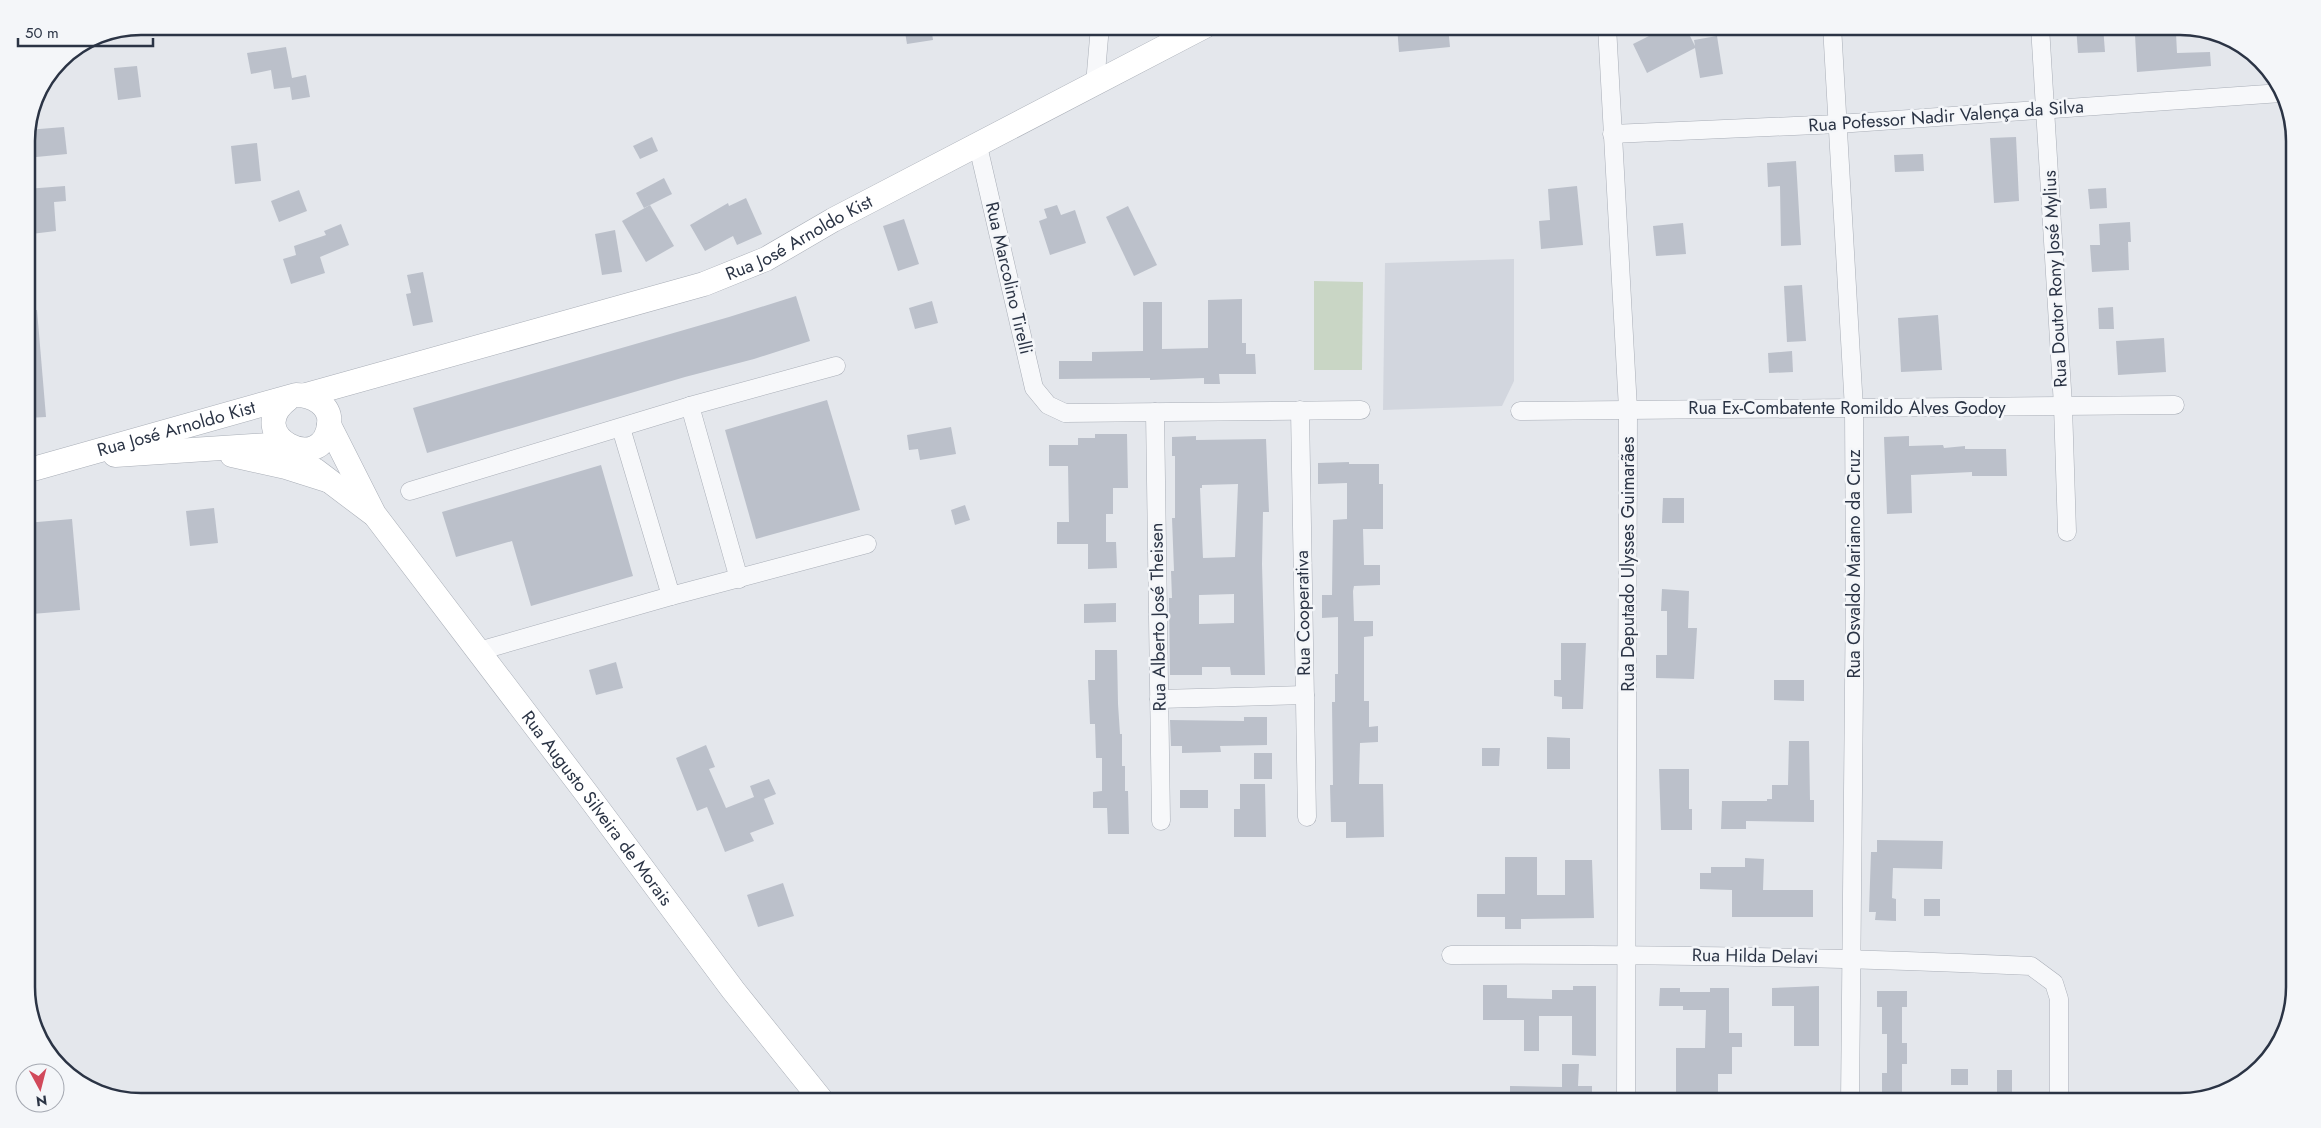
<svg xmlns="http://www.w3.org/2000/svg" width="2321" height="1128" viewBox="0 0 2321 1128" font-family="Jost,sans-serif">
	<rect width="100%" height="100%" fill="#e4e7ec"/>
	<polygon fill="#d2d6de" points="1514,259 1514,381 1502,406 1383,410 1385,263"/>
	<polygon fill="#c9d6c5" points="1314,281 1363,282 1362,370 1314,370"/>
	<g fill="#bbc0ca" fill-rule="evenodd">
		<polygon points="904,26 931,26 933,40 907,44"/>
		<polygon points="1397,26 1448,26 1450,47 1399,52"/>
		<polygon points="1654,26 1685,26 1695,46 1694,40 1717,36 1723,74 1700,78 1695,48 1647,73 1633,44 1657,32"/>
		<polygon points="2076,26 2103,26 2105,52 2078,53"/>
		<polygon points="2176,33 2177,53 2210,52 2211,66 2137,72 2135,35"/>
		<polygon points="286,47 292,78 306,75 310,97 292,100 290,87 274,89 271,70 251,74 247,53"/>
		<polygon points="137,66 141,97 118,100 114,68"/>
		<polygon points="64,127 67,154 26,158 27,130"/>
		<polygon points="652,137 658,151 640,159 633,146"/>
		<polygon points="2016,137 2019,201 1994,203 1990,138"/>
		<polygon points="257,143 261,181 235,184 231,146"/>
		<polygon points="1923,154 1924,171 1895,172 1894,155"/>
		<polygon points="1796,161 1801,245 1781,246 1780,186 1768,187 1767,163"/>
		<polygon points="664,178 672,194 644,208 636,193"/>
		<polygon points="65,186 66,201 54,202 56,231 31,234 29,214 26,214 26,189"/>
		<polygon points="1577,186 1583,245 1541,249 1539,221 1550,220 1548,189"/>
		<polygon points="2106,188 2107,208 2090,209 2088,189"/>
		<polygon points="299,190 307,211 279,222 271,201"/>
		<polygon points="746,198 762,234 737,245 733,236 705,251 690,225 728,203 729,206"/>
		<polygon points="650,205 674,246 646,262 622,221"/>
		<polygon points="1057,205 1061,215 1075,210 1086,243 1050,255 1039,221 1047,218 1044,209"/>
		<polygon points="1128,206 1157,265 1134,276 1106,217"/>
		<polygon points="904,219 919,264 898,271 883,226"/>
		<polygon points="2130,222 2131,242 2128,242 2129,270 2092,272 2090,245 2100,245 2099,224"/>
		<polygon points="1683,223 1686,254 1656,256 1653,226"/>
		<polygon points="341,224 349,245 320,257 325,273 291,284 283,259 296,255 294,246 326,235 324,231"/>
		<polygon points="615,230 622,272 602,275 595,234"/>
		<polygon points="423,272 433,322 413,326 406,294 411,293 407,275"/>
		<polygon points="1802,285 1806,341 1787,342 1784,286"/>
		<polygon points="796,296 810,341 754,359 685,377 427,453 413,408 729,317"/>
		<polygon points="1242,299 1242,343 1246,343 1246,354 1255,354 1256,374 1219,374 1220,384 1204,384 1204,378 1150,380 1150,378 1059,379 1059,361 1092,361 1092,352 1143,351 1143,302 1162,302 1162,349 1208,348 1208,300"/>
		<polygon points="932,301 938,323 915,329 909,308"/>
		<polygon points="2113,307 2114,329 2099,329 2098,308"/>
		<polygon points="26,310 37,310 46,417 26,418"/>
		<polygon points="1938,315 1942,370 1901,372 1898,318"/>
		<polygon points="2164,338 2166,372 2118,375 2116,341"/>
		<polygon points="1792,351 1793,372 1769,373 1768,353"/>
		<polygon points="827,400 860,510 756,539 725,430"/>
		<polygon points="951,427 956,454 920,460 918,449 909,450 907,435"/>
		<polygon points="1095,434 1127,434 1128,488 1113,488 1113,514 1106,514 1106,542 1116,542 1117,568 1088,569 1088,544 1057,544 1057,522 1069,522 1068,466 1049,466 1049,445 1078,445 1078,438 1095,438"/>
		<path d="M1196,436V440L1266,439L1269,512H1263L1262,564L1265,675H1231L1230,667H1202V675H1170L1169,598H1172L1171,571H1174L1172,518H1175V456H1172V437ZM1238,484L1235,557L1203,558L1200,488H1202V485ZM1234,594V623L1199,624V595Z"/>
		<polygon points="1909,436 1909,446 1943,445 1944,448 1965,446 1965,449 2006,449 2007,476 1972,476 1972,472 1911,475 1912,513 1887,514 1884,437"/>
		<polygon points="1349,462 1349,464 1379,464 1379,484 1383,484 1383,529 1363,529 1364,565 1380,565 1380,585 1354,586 1353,591 1354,621 1373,621 1373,636 1364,637 1364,701 1369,701 1369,727 1378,726 1378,742 1360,743 1359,784 1383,784 1384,837 1346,838 1346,822 1331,822 1330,785 1333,785 1332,702 1335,702 1335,674 1338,674 1338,617 1322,618 1322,595 1332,595 1333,520 1347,519 1347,483 1318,484 1318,463"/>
		<polygon points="601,465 633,576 531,606 512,541 456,557 442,512"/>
		<polygon points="1663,498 1684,498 1684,523 1662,523"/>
		<polygon points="965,505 970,520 955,525 951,510"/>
		<polygon points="214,508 218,543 190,546 186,511"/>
		<polygon points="72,519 80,610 32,614 26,550 26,523"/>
		<polygon points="1662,589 1689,591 1688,628 1697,628 1694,679 1656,678 1656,655 1667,655 1667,611 1661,611"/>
		<polygon points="1116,603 1116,622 1084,623 1084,604"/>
		<polygon points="1561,643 1586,643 1583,709 1562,709 1562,697 1554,696 1554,680 1561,680"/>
		<polygon points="1095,650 1117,650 1118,704 1120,734 1122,734 1122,766 1125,766 1125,791 1128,791 1129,834 1108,834 1107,808 1093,808 1093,792 1102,791 1102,758 1096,758 1095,724 1090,724 1088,680 1095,680"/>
		<polygon points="616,662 623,688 596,695 589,670"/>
		<polygon points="1774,680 1804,680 1804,701 1774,700"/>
		<polygon points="1244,717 1267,717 1267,745 1220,746 1221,752 1182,753 1182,746 1171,746 1170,720 1244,721"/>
		<polygon points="1547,737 1570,738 1570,769 1547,769"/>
		<polygon points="1789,741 1809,741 1810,800 1814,800 1814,822 1746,821 1746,829 1721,829 1722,801 1767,801 1767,799 1772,799 1772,785 1788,785"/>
		<polygon points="706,745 715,767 709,769 726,808 754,797 750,786 769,779 776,794 764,799 774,824 750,833 754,841 725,852 707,807 697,811 676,758"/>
		<polygon points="1482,748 1500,748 1499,766 1482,766"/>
		<rect x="1254" y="753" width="18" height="26"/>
		<polygon points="1659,769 1689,769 1689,809 1692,809 1692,830 1661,830"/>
		<polygon points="1240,784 1265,784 1266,837 1234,837 1234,809 1240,809"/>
		<rect x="1180" y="790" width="28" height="18"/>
		<polygon points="1877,840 1943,841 1942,869 1893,868 1892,898 1896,899 1896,921 1875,920 1876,912 1869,912 1871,852 1877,852"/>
		<polygon points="1505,857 1537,857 1537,895 1565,895 1565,860 1592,860 1594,918 1521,919 1521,929 1505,929 1505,917 1477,917 1477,894 1505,894"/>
		<polygon points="1745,858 1764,859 1763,890 1813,890 1813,917 1732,917 1732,890 1700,889 1700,873 1711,873 1711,867 1745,867"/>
		<polygon points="783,883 794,916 758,927 747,895"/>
		<rect x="1924" y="899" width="16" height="17"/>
		<polygon points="1483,985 1507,985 1507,998 1552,999 1552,990 1573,990 1573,986 1596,986 1596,1056 1572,1055 1572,1016 1539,1016 1539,1051 1524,1051 1524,1020 1483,1020"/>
		<polygon points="1819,986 1819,1046 1794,1046 1794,1006 1772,1006 1772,988"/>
		<polygon points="1660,988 1680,988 1680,992 1710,992 1710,988 1729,988 1729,1033 1742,1033 1742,1047 1732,1047 1732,1074 1718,1074 1718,1102 1676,1102 1676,1048 1705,1048 1706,1010 1683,1010 1683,1006 1659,1006"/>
		<polygon points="1877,991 1907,991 1907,1007 1902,1007 1902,1043 1907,1043 1907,1064 1902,1064 1902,1095 1882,1095 1882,1073 1887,1073 1887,1034 1882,1034 1882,1007 1877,1007"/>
		<polygon points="1562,1064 1579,1064 1578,1086 1592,1086 1592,1100 1510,1102 1510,1086 1562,1087"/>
		<rect x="1951" y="1069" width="17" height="16"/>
		<rect x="1997" y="1070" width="15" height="24"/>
	</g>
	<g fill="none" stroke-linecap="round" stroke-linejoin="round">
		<g stroke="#a9aeb7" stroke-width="19">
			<g id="street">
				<polyline points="1607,26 1628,409 1626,1102"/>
				<polyline points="1832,26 1854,409 1855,584 1850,1102"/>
				<polyline points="2040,26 2063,406 2067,532"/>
				<polyline points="1095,84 1100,26"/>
				<polyline points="1612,134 1838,124 2281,93"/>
				<polyline points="978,146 1034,388 1048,405 1065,413 1361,410"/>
				<polyline points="690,406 739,579"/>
				<polyline points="1300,410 1307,817"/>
				<polyline points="1520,411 2175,405"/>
				<polyline points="1155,412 1161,821"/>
				<polyline points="621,428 671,596"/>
				<polyline points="410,491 690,406 836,366"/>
				<polyline points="479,651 671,596 867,544"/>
				<polyline points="1159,699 1305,695"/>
				<path d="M1451,955C1645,954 1838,957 2031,966L2054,983L2059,999V1102"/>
			</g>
		</g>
		<g stroke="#a9aeb7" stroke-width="25">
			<g id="secondary">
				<path id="s1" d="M306,395L704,284L766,259L833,220L1205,26"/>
				<path id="s2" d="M329,425L374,514L587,794L733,990L823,1102"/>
				<polyline points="115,455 284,444"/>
				<polyline points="232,455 286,467 327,480"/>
				<polyline points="315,470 372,513"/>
				<path id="s3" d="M26,471L296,395C312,395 332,405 329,425C323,477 241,435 288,399"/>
			</g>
		</g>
		<use href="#street" stroke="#f7f8fa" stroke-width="18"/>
		<use href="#secondary" stroke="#fff" stroke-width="24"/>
	</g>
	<g text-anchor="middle" stroke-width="5" stroke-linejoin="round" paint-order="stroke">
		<g font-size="18" fill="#2b3445" stroke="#f4f6f9">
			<text transform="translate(1946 116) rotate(-4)" y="6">Rua Pofessor Nadir Valença da Silva</text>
			<text dy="6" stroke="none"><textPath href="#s1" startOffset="519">Rua José Arnoldo Kist</textPath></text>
			<text transform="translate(1009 278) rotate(77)" y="6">Rua Marcolino Tirelli</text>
			<text transform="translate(2055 279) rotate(-93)" y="6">Rua Doutor Rony José Mylius</text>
			<text x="1847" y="414">Rua Ex-Combatente Romildo Alves Godoy</text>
			<text dy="6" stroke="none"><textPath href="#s3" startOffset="156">Rua José Arnoldo Kist</textPath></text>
			<text transform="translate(1628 564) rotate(-90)" y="6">Rua Deputado Ulysses Guimarães</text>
			<text transform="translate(1854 564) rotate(-90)" y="6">Rua Osvaldo Mariano da Cruz</text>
			<text transform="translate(1303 613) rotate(-91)" y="6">Rua Cooperativa</text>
			<text transform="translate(1158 617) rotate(-91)" y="6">Rua Alberto José Theisen</text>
			<text dy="6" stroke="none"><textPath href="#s2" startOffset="469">Rua Augusto Silveira de Morais</textPath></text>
			<text transform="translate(1755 956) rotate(1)" y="6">Rua Hilda Delavi</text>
		</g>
	</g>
	<path d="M0 0H2321V1128H0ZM141 35H2180A106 106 0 0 1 2286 141V987A106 106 0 0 1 2180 1093H141A106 106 0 0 1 35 987V141A106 106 0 0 1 141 35Z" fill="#f4f6f9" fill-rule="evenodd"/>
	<path fill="none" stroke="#2b3445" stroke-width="2.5" d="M141 35H2180A106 106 0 0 1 2286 141V987A106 106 0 0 1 2180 1093H141A106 106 0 0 1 35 987V141A106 106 0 0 1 141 35Z"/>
	<g transform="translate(40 1088) rotate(173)"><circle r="24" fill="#f4f6f9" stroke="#a4a8b1"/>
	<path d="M0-4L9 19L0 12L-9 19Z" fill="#d1495b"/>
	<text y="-8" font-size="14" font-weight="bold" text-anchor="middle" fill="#2b3445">N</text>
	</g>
	<path d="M18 38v8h135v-8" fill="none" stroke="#2b3445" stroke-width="2.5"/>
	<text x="25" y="38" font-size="15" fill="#2b3445" stroke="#f4f6f9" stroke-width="4" paint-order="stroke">50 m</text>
</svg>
